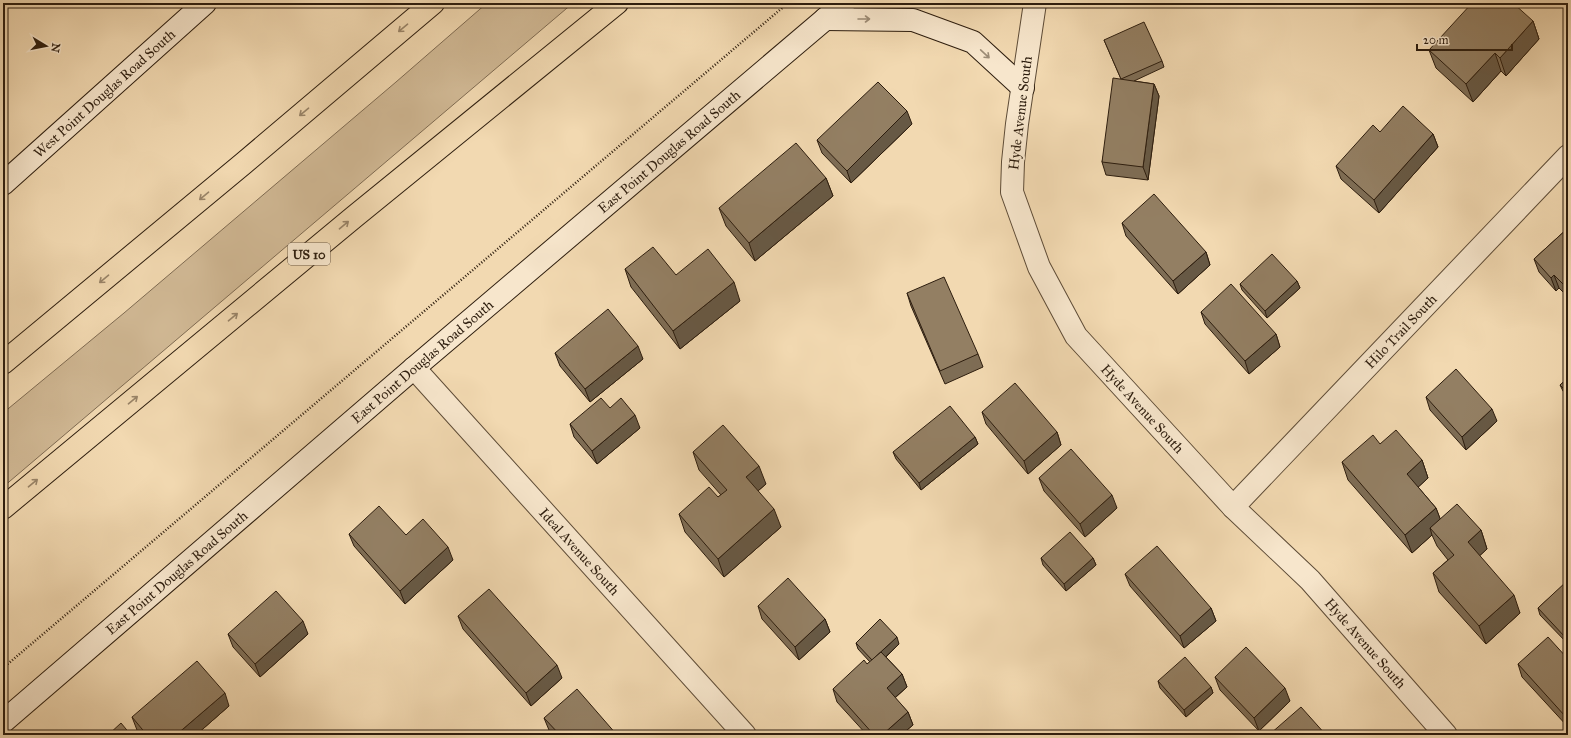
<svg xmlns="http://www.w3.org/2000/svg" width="1571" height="738" viewBox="0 0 1571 738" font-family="'IM FELL Great Primer',serif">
	<rect width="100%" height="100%" fill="#f2d9b1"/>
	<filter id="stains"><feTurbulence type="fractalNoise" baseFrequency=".005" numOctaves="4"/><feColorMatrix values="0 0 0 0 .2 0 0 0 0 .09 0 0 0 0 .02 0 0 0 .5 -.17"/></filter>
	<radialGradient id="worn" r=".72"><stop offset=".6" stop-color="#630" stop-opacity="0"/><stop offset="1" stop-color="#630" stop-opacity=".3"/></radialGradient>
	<polygon fill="#d1b995" stroke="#7f6b52" points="487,3 573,3 3,487 3,413 124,313 396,82"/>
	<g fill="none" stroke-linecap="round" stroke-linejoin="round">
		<g stroke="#5e4c37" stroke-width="24">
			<g id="street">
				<path id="s1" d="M1035,3L1017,124L1013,162L1012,192L1039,267L1076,336L1233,507L1310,580L1446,735"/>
				<path id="s2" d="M414,368L745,735"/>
				<path id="s3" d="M1233,507L1568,156"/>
			</g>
		</g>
		<g stroke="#2d1d0e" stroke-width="24">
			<g id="secondary">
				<polyline points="825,19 913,20 973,42 1023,88"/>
				<path id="s4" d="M3,184L205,3"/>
				<path id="s5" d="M3,722L414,368L844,3"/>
			</g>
		</g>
		<g stroke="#2d1d0e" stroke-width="24">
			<g id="highway">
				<polyline points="3,363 244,163 433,3"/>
				<polyline points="3,508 354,217 617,3"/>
			</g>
		</g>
		<polyline stroke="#2d1d0e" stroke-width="2.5" stroke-dasharray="1 2" stroke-linecap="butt" points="3,668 788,3"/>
		<use href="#street" stroke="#f7e6cc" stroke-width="22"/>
		<use href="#secondary" stroke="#f7e6cc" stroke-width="22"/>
		<use href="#highway" stroke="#f2d9b1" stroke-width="22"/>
	</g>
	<g fill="#7e6d55" stroke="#2d1d0e">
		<polygon points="1533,21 1539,39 1506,76 1501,71 1473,102 1436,68 1429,50"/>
		<polygon points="1104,40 1162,61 1164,67 1134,81 1154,84 1159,96 1148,180 1106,175 1102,162 1121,79"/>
		<polygon points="912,124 851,183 822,153 817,140"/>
		<polygon points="1380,132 1433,134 1438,147 1379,213 1341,179 1336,166"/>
		<polygon points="826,178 833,196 755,261 726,226 719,208"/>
		<polygon points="1122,223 1206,252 1210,265 1178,294 1126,236"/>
		<polygon points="1568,228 1568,297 1559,288 1556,291 1539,272 1534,259"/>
		<polygon points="625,269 676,275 740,301 680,349 631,287"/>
		<polygon points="1297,281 1300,288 1267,318 1242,290 1240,284"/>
		<polygon points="907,293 978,354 983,367 945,384 911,306"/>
		<polygon points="1201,312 1276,334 1280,347 1249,374 1205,324"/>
		<polygon points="555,353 643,359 590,402 560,366"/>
		<polygon points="1568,378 1568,397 1563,391 1560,385"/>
		<polygon points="1426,397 1497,421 1466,450 1430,410"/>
		<polygon points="610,408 640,428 597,464 574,437 570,424"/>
		<polygon points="982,412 1057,432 1061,445 1028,474 986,424"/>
		<polygon points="975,437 978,444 921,490 896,459 893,452"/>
		<polygon points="1380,444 1422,460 1428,478 1418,487 1436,508 1440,519 1481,530 1487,549 1479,556 1520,613 1486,644 1439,592 1433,573 1448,560 1437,546 1432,535 1412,553 1348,480 1342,462"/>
		<polygon points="693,452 766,484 758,491 781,527 724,577 685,532 679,514 718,497 721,495 699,470"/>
		<polygon points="1039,478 1117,508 1085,537 1044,491"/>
		<polygon points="349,534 406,535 453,560 405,604 354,546"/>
		<polygon points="1041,558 1093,558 1096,565 1066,591 1043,565"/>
		<polygon points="1125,574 1211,608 1216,621 1184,648 1130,586"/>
		<polygon points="1568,581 1568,644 1540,615 1538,608"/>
		<polygon points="758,606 825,619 830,632 799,660 762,619"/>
		<polygon points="458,616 562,678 531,706 463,629"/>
		<polygon points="228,634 308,634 260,677 233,647"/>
		<polygon points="856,643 899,644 886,657 902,674 907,687 895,698 908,712 913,725 901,735 867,735 837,702 833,689 870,662 858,649"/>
		<polygon points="1568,659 1568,727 1522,677 1518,664"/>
		<polygon points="1215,677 1290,701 1259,731 1220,690"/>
		<polygon points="1158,681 1211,687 1213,693 1186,717 1160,688"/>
		<polygon points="229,706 196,735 141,735 137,730 132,717"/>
		<polygon points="544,718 617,735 553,735 549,730"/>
	</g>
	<g fill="#675945" stroke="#2d1d0e">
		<polygon points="1533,21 1539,39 1506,76 1500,58"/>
		<polygon points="1495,53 1501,71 1473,102 1466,84"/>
		<polygon points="1154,84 1159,96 1148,180 1143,167"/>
		<polygon points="907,111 912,124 851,183 847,171"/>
		<polygon points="1433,134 1438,147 1379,213 1374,200"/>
		<polygon points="826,178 833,196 755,261 749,243"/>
		<polygon points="1206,252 1210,265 1178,294 1173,281"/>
		<polygon points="1554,275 1559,288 1556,291 1551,278"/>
		<polygon points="1297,281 1300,288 1267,318 1265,311"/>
		<polygon points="734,282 740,301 680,349 673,331"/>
		<polygon points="1276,334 1280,347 1249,374 1245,361"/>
		<polygon points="638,346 643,359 590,402 585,389"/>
		<polygon points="1492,409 1497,421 1466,450 1462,437"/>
		<polygon points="635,415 640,428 597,464 592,451"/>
		<polygon points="1057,432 1061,445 1028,474 1024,461"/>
		<polygon points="975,437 978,444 921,490 919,483"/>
		<polygon points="1422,460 1428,478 1413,492 1407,474"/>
		<polygon points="759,466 766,484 753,495 746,477"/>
		<polygon points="1112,495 1117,508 1085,537 1080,524"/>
		<polygon points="1436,508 1443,526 1430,528 1432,535 1412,553 1405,535"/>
		<polygon points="774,509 781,527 724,577 718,559"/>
		<polygon points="1481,530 1487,549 1474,561 1468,542"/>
		<polygon points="448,547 453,560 405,604 400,591"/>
		<polygon points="1093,558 1096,565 1066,591 1064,584"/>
		<polygon points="1514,595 1520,613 1486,644 1479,626"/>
		<polygon points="1211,608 1216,621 1184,648 1180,636"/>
		<polygon points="825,619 830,632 799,660 795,647"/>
		<polygon points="303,621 308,634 260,677 255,664"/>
		<polygon points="1568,635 1568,644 1565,637"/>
		<polygon points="897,637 899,644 875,667 872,660"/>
		<polygon points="557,665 562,678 531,706 526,693"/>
		<polygon points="902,674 907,687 891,701 887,688"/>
		<polygon points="1211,687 1213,693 1186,717 1184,710"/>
		<polygon points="1285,688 1290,701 1259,731 1254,718"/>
		<polygon points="225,693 229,706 196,735 176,735"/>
		<polygon points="908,712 913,725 901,735 882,735"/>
		<polygon points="1568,713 1568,725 1565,716"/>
	</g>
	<g fill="#937f63" stroke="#2d1d0e">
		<polygon points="1472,3 1513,3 1533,21 1500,58 1495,53 1466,84 1429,50"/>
		<polygon points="1144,22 1162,61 1121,79 1104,40"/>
		<polygon points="1113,78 1154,84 1143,167 1102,162"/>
		<polygon points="878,82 907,111 847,171 817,140"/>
		<polygon points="1403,106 1433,134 1374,200 1336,166 1373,125 1380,132"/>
		<polygon points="796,143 826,178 749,243 719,208"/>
		<polygon points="1154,194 1206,252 1173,281 1122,223"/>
		<polygon points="1568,228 1568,289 1554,275 1551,278 1534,259"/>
		<polygon points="653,247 676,275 708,249 734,282 673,331 625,269"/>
		<polygon points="1272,254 1297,281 1265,311 1240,284"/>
		<polygon points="944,277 978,354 940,371 907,293"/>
		<polygon points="1231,284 1276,334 1245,361 1201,312"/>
		<polygon points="608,309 638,346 585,389 555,353"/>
		<polygon points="1456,369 1492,409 1462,437 1426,397"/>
		<polygon points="1568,378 1568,393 1560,385"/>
		<polygon points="1015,383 1057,432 1024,461 982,412"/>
		<polygon points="601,398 610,408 621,398 635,415 592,451 570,424"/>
		<polygon points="950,406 975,437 919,483 893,452"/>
		<polygon points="723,425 759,466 746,477 774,509 718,559 679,514 709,487 718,497 727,490 693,452"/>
		<polygon points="1396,430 1422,460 1407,474 1436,508 1405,535 1342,462 1373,435 1380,444"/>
		<polygon points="1071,449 1112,495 1080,524 1039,478"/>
		<polygon points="1457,504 1481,530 1468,542 1514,595 1479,626 1433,573 1454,555 1430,528"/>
		<polygon points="379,506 406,535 423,519 448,547 400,591 349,534"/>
		<polygon points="1070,532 1093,558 1064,584 1041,558"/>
		<polygon points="1157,546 1211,608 1180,636 1125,574"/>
		<polygon points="788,578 825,619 795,647 758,606"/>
		<polygon points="1567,581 1568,581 1568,635 1565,637 1538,608"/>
		<polygon points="489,589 557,665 526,693 458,616"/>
		<polygon points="276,591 303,621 255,664 228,634"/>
		<polygon points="880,619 897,637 872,660 856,643"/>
		<polygon points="1548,637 1568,659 1568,713 1565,716 1518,664"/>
		<polygon points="1246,647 1285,688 1254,718 1215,677"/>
		<polygon points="881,652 902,674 887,688 908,712 882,735 874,735 833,689 864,660 867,664"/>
		<polygon points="1185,657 1211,687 1184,710 1158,681"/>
		<polygon points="197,661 225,693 176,735 147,735 132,717"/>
		<polygon points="577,689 617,735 560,735 544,718"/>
		<polygon points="1301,707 1326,735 1271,735 1270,734"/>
		<polygon points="121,723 131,735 108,735"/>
	</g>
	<defs><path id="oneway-shaft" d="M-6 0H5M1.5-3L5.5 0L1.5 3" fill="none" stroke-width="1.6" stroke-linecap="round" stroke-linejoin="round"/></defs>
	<g stroke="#9c8c76">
		<use href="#oneway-shaft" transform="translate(864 19)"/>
		<use href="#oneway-shaft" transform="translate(985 54) rotate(43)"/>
	</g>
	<g stroke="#998468">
		<use href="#oneway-shaft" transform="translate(403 28) rotate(140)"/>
		<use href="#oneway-shaft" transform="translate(304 112) rotate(140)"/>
		<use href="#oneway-shaft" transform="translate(204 196) rotate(140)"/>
		<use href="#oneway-shaft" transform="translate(344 225) rotate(-40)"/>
		<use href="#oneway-shaft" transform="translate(104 279) rotate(140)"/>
		<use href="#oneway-shaft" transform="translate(233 317) rotate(-40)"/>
		<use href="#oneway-shaft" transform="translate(133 400) rotate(-40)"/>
		<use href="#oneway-shaft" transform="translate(33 483) rotate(-40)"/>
	</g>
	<g text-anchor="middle" stroke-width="4" stroke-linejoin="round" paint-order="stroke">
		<rect fill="#f7e6cc" stroke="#6a5947" stroke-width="1" x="288" y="243" width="42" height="22" rx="3"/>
		<g font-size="13" font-weight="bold" fill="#2d1d0e">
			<text x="309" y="259">US 10</text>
		</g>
		<g font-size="14" fill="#2d1d0e" stroke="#f7e6cc">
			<text dy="5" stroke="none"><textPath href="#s4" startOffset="136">West Point Douglas Road South</textPath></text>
			<text transform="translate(1020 113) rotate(-83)" y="5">Hyde Avenue South</text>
			<text dy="5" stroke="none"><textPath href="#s5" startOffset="877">East Point Douglas Road South</textPath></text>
			<text dy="5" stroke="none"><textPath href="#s3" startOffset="243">Hilo Trail South</textPath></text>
			<text dy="5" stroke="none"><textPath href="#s5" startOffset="553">East Point Douglas Road South</textPath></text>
			<text dy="5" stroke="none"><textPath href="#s1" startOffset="447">Hyde Avenue South</textPath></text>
			<text dy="5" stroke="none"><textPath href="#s2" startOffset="247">Ideal Avenue South</textPath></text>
			<text dy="5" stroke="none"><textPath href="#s5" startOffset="229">East Point Douglas Road South</textPath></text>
			<text dy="5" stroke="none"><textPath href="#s1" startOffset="771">Hyde Avenue South</textPath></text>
		</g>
	</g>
	<rect width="1571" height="738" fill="none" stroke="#f2d9b1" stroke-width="16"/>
	<rect x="4" y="4" width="1563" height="730" fill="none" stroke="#2d1d0e" stroke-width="2"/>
	<rect x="8" y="8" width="1555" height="722" fill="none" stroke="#2d1d0e"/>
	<g transform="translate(46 46) rotate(100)" stroke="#f7e6cc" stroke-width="3" paint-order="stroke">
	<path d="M0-3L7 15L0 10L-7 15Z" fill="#2d1d0e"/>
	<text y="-6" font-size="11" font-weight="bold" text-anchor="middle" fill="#2d1d0e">N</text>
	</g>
	<path d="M1417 44v6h95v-6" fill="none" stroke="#2d1d0e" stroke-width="2"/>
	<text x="1423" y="44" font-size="12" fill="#2d1d0e" stroke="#f7e6cc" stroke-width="3" paint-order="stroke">20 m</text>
	<rect width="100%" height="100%" filter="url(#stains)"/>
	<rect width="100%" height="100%" fill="url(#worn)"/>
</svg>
